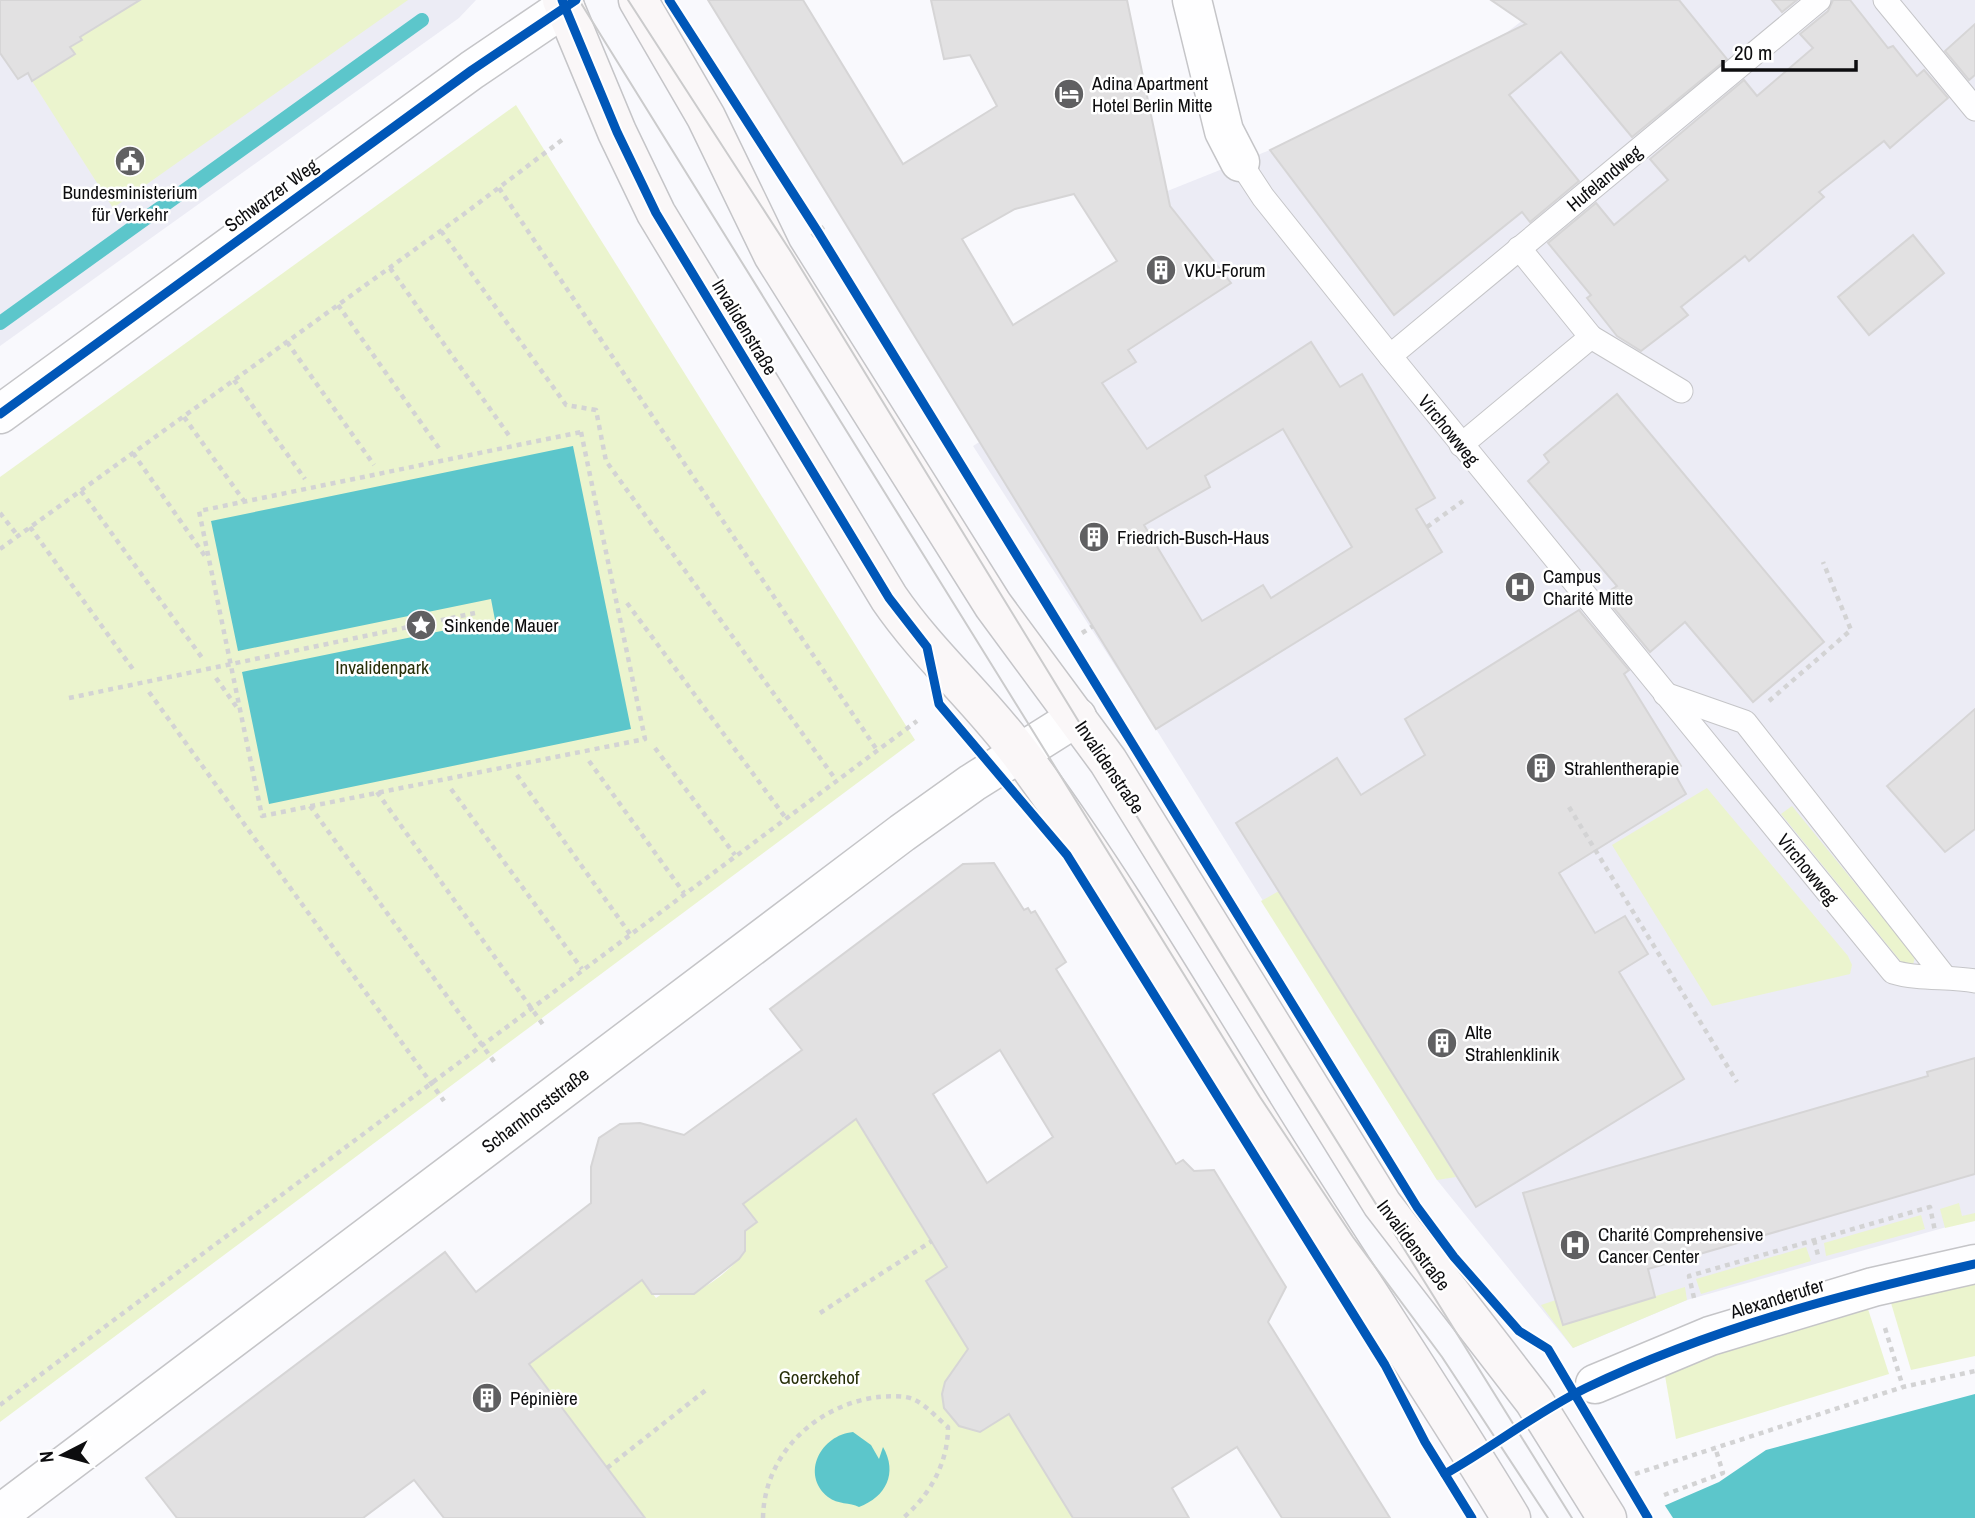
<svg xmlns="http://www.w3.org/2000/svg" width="1975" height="1518" viewBox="0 0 1975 1518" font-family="'Archivo Narrow',sans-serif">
	<rect width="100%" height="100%" fill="#f9f9fd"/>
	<g fill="#ececf5">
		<polygon points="0,0 476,0 459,18 0,346"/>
		<polygon points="1549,0 1975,0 1975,1219 1687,1300 1573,1348 1437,1180 1156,729 973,446 1231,283 1160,194 1270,150 1506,33"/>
	</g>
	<g fill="#ebf4ce">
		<polygon points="140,0 408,0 113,208 32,81 74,54 70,47 82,40 80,37"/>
		<polygon points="516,105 915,740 0,1422 0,477"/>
		<polygon points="1707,788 1848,956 1852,965 1850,974 1712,1006 1612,845"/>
		<polygon points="1792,806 1915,957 1913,965 1902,963 1781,814"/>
		<polygon points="1279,891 1302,927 1456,1177 1437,1180 1261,901"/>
		<path d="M856,1119L946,1267L926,1281L1073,1518H645L529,1364L642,1280L656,1298L672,1287L681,1294C702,1294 734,1268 744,1251L741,1235L757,1222L743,1204Z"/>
		<polygon points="1959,1203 1962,1216 1975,1213 1975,1221 1945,1228 1940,1209"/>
		<polygon points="1921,1215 1925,1229 1826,1256 1824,1243"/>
		<polygon points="1806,1247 1811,1261 1701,1294 1696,1279"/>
		<polygon points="1975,1279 1975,1356 1911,1370 1891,1303"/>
		<polygon points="1685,1287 1687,1300 1573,1348 1541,1305 1556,1300 1563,1325"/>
		<polygon points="1868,1309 1889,1374 1676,1439 1664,1370"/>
	</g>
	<g fill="#5cc6cb">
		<polygon points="573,446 631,729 269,804 242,672 495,620 491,599 238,651 211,521"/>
		<polygon points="1975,1394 1975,1518 1636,1518 1719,1482 1766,1450"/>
		<path d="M853,1432L871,1445L879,1459L883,1447C898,1473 886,1497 859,1507C850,1502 838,1505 828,1497C800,1474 821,1435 853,1432Z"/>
	</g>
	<polygon fill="#f9f9fd" points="1662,1501 1673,1518 1632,1518 1634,1515"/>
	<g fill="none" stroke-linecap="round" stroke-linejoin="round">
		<polyline stroke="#5cc6cb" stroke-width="14" points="0,323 422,20"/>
	</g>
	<g fill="#e2e1e2" stroke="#d6d5d6" stroke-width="2" fill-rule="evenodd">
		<polygon points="0,0 140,0 80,37 82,40 70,47 75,54 32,81 28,73 18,79 0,53"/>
		<path d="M708,0H803L903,164L997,106L970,55L944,59L931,0H1127L1170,206L1231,283L1128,350L1136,362L1102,383L1147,449L1311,342L1340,387L1362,374L1435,498L1416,509L1442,552L1156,729ZM1074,194L1117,261L1013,325L962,239L1015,209ZM1283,429L1352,547L1271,598L1263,585L1202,621L1144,525L1210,487L1205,476Z"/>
		<polygon points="1491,0 1679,0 1727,59 1632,137 1561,52 1509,95 1579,181 1530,222 1522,212 1394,315 1270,150 1526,24"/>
		<polygon points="1772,0 1797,0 1782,12"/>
		<polygon points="1833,0 1850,0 1888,48 1893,46 1917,76 1924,70 1948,98 1890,148 1884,141 1819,192 1824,197 1749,261 1745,256 1681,307 1688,315 1641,351 1617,336 1587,298 1591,295 1548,243 1596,203 1614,225 1668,180 1650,159 1744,80 1757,96 1813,48 1800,34 1828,11"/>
		<polygon points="1975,24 1975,75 1969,80 1945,51"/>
		<polygon points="1913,235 1944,273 1869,335 1838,297"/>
		<polygon points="1617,394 1824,642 1753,702 1685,622 1650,652 1603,595 1617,586 1528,481 1549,462 1544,455"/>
		<polygon points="1579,610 1629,670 1624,674 1681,766 1673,771 1686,794 1559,873 1595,933 1625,916 1648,954 1619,972 1684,1079 1476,1207 1236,823 1337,758 1361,795 1425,755 1405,719"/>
		<polygon points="1975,709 1975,829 1945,852 1887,786"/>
		<path d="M994,863L1024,910L1028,908L1031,913L1035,911L1066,962L1056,969L1176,1164L1183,1160L1194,1171L1214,1170L1286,1287L1268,1322L1390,1518H1282L1237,1447L1172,1488L1189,1518H1073L1009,1414L980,1432L959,1426L944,1408L942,1394L945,1382L968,1349L926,1281L947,1267L856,1119L743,1204L757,1222L745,1231V1251L739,1259L694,1294H652L642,1280L529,1364L645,1518H444L414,1480L363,1518H177L146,1478L445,1252L476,1292L591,1203V1167L599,1138L620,1124L640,1123L684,1135L802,1050L770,1009L963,864ZM1000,1050L1053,1137L987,1183L933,1094Z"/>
		<polygon points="1975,1058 1975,1174 1648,1269 1655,1297 1563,1325 1523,1193 1928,1076 1927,1072"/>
	</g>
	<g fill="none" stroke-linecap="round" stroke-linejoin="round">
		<g stroke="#c5c5c8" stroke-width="25">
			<g id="lane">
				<polyline points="1885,0 1975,109"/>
				<path d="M1240,162L1263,197L1390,356L1893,972C1919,980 1948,976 1975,981"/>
				<polyline points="1591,337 1681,391"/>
				<polyline points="1390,356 1819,0"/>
				<polyline points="1461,445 1591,337 1519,248"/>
				<polyline points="1665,694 1745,722 1944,976"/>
			</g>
		</g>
		<g stroke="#c5c5c8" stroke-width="41">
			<g id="street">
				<polyline points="1192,0 1224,131 1240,162"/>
				<polyline points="0,414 472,70 565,7"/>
				<polyline points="1595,1384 1710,1336 1873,1287 1975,1264"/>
				<polyline points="0,1514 902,833 972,783 1077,717"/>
			</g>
		</g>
		<g stroke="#c5c5c8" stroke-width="41">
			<g id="secondary">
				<path d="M562,0L617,132L656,213L889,598C928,655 981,700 1022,756C1112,877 1188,1008 1268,1136C1348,1264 1433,1389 1511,1518"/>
				<polyline points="638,0 706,117 773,255 993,605 1108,761 1382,1204 1534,1401 1607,1518"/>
			</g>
		</g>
		<g stroke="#d3d3d4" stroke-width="4.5" stroke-dasharray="5 5" stroke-linecap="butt">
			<polyline points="499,188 877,750"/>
			<polyline points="441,231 566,405 596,410 606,461 836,780"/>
			<polyline points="812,236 825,226"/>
			<polyline points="390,268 510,437"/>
			<polyline points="338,305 441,451"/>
			<polyline points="287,342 374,465"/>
			<polyline points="234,380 305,479"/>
			<polyline points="184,417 244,501"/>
			<polygon points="581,432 645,739 262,816 199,511"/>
			<polyline points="133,453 207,559"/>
			<polyline points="81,491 203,659"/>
			<polyline points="0,513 18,536"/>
			<polyline points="30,527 135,672"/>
			<polyline points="1427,527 1463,501"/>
			<polyline points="0,549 464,214 562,140"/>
			<polyline points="627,603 785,817"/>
			<polyline points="1082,633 1093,626"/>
			<polyline points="216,678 238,709"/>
			<polyline points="149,692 444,1101"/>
			<polyline points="69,698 475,613"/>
			<polyline points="1769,701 1851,630 1823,562"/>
			<polyline points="655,748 735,855"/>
			<polyline points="589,761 684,893"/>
			<polyline points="517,775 630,934"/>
			<polyline points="451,789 582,969"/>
			<polyline points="377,792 544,1026"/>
			<polyline points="310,806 495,1063"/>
			<polyline points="1569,807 1737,1082"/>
			<polyline points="1814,1240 1819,1259"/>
			<polyline points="1694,1298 1689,1276 1930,1207 1935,1231"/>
			<polyline points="820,1313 932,1241"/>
			<polyline points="1885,1328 1903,1387"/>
			<polyline points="0,1405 917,721"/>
			<polyline points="607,1468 706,1390"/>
			<polyline points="1635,1474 1903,1387 1975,1371"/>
			<polyline points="1664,1495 1723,1473 1715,1447"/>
			<path d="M763,1518C764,1454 816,1405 878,1397C888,1396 906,1395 915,1400C927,1406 938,1419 948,1427C948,1463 930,1495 903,1518"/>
		</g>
		<use href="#lane" stroke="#fefeff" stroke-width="23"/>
		<use href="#street" stroke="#fefeff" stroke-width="38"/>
		<use href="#secondary" stroke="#faf7f8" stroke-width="38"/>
		<g stroke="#cbcbcc" stroke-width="2">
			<polyline points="579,0 1260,1097 1353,1237 1442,1357 1548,1518"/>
			<polyline points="628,0 791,252 1288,1063 1572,1518"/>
		</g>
		<g stroke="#fff" stroke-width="13">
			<g id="cycleway">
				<polyline points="562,0 617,132 656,213 889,598 927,647 939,704 1067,855 1385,1365 1425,1442 1472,1518"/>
				<polyline points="669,0 818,232 1417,1207 1454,1257 1519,1331 1548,1349 1648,1518"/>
				<polyline points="0,414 472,70 576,0"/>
				<path d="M1445,1474C1493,1447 1537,1412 1586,1388C1709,1329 1842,1294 1975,1264"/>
			</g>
		</g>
		<use href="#cycleway" stroke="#0057b8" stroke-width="9"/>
	</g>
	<defs>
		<g id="hotel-disc" transform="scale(1.575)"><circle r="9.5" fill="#606062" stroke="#fff"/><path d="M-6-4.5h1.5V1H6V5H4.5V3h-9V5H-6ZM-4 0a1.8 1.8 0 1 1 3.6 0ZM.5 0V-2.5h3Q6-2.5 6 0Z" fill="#fff"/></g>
		<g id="civic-disc" transform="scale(1.575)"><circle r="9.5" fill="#606062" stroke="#fff"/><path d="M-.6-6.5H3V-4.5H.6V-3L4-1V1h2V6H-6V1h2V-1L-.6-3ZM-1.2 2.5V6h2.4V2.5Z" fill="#fff"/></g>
		<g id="building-disc" transform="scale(1.575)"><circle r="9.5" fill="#606062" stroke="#fff"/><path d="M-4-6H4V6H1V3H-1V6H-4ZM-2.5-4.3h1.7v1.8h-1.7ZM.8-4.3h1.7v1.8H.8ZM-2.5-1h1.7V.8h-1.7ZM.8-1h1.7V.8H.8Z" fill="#fff"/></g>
		<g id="hospital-disc" transform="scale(1.575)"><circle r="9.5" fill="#606062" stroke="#fff"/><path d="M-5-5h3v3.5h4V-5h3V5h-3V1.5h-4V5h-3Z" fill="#fff"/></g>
		<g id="sight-disc" transform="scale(1.575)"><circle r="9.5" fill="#606062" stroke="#fff"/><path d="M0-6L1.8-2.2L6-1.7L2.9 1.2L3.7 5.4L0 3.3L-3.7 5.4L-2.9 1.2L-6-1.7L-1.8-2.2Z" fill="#fff"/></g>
	</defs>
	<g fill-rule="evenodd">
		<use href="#hotel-disc" x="1069" y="94"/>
		<use href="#civic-disc" x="130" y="161"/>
		<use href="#building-disc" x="1161" y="270"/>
		<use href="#building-disc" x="1094" y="537"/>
		<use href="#hospital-disc" x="1520" y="587"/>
		<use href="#sight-disc" x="421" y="625"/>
		<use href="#building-disc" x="1541" y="768"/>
		<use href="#building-disc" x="1442" y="1043"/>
		<use href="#hospital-disc" x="1575" y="1245"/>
		<use href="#building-disc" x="487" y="1398"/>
	</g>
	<g text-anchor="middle" stroke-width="5" stroke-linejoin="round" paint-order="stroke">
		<g font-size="19" fill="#0d0d0f" stroke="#fff" text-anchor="start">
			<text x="1092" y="90">Adina Apartment<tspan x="1092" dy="22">Hotel Berlin Mitte</tspan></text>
			<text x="130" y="199" text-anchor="middle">Bundesministerium<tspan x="130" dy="22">für Verkehr</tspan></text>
			<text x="1184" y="277">VKU-Forum</text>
			<text x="1117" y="544">Friedrich-Busch-Haus</text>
			<text x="1543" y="583">Campus<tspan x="1543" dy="22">Charité Mitte</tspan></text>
			<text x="444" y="632">Sinkende Mauer</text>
			<text x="1564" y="775">Strahlentherapie</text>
			<text x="1465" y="1039">Alte<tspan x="1465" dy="22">Strahlenklinik</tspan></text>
			<text x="1598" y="1241">Charité Comprehensive<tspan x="1598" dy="22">Cancer Center</tspan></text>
			<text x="510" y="1405">Pépinière</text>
		</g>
		<g font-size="19" fill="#0d0d0f" stroke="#fff">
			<text transform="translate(1604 178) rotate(-40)" y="7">Hufelandweg</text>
			<text transform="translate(271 195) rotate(-36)" y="7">Schwarzer Weg</text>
			<text transform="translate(745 327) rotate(59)" y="7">Invalidenstraße</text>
			<text transform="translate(1449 430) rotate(51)" y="7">Virchowweg</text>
			<text transform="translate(1110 767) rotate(56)" y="7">Invalidenstraße</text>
			<text transform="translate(1808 869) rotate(51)" y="7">Virchowweg</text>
			<text transform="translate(535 1110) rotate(-37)" y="7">Scharnhorststraße</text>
			<text transform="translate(1414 1245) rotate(53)" y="7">Invalidenstraße</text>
			<text transform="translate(1777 1298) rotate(-17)" y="7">Alexanderufer</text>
		</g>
		<g font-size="19" fill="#272e08" stroke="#fff">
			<text x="382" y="674">Invalidenpark</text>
			<text x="819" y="1384">Goerckehof</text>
		</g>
	</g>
	<g transform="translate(63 1455) rotate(264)" stroke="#ffffff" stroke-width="5" paint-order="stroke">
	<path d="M0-5L12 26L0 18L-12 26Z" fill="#0d0d0f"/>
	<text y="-10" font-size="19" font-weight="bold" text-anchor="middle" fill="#0d0d0f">N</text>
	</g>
	<path d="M1723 60v10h133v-10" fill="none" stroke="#0d0d0f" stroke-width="3.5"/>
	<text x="1734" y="60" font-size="21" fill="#0d0d0f" stroke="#ffffff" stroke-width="5" paint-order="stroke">20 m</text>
</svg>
